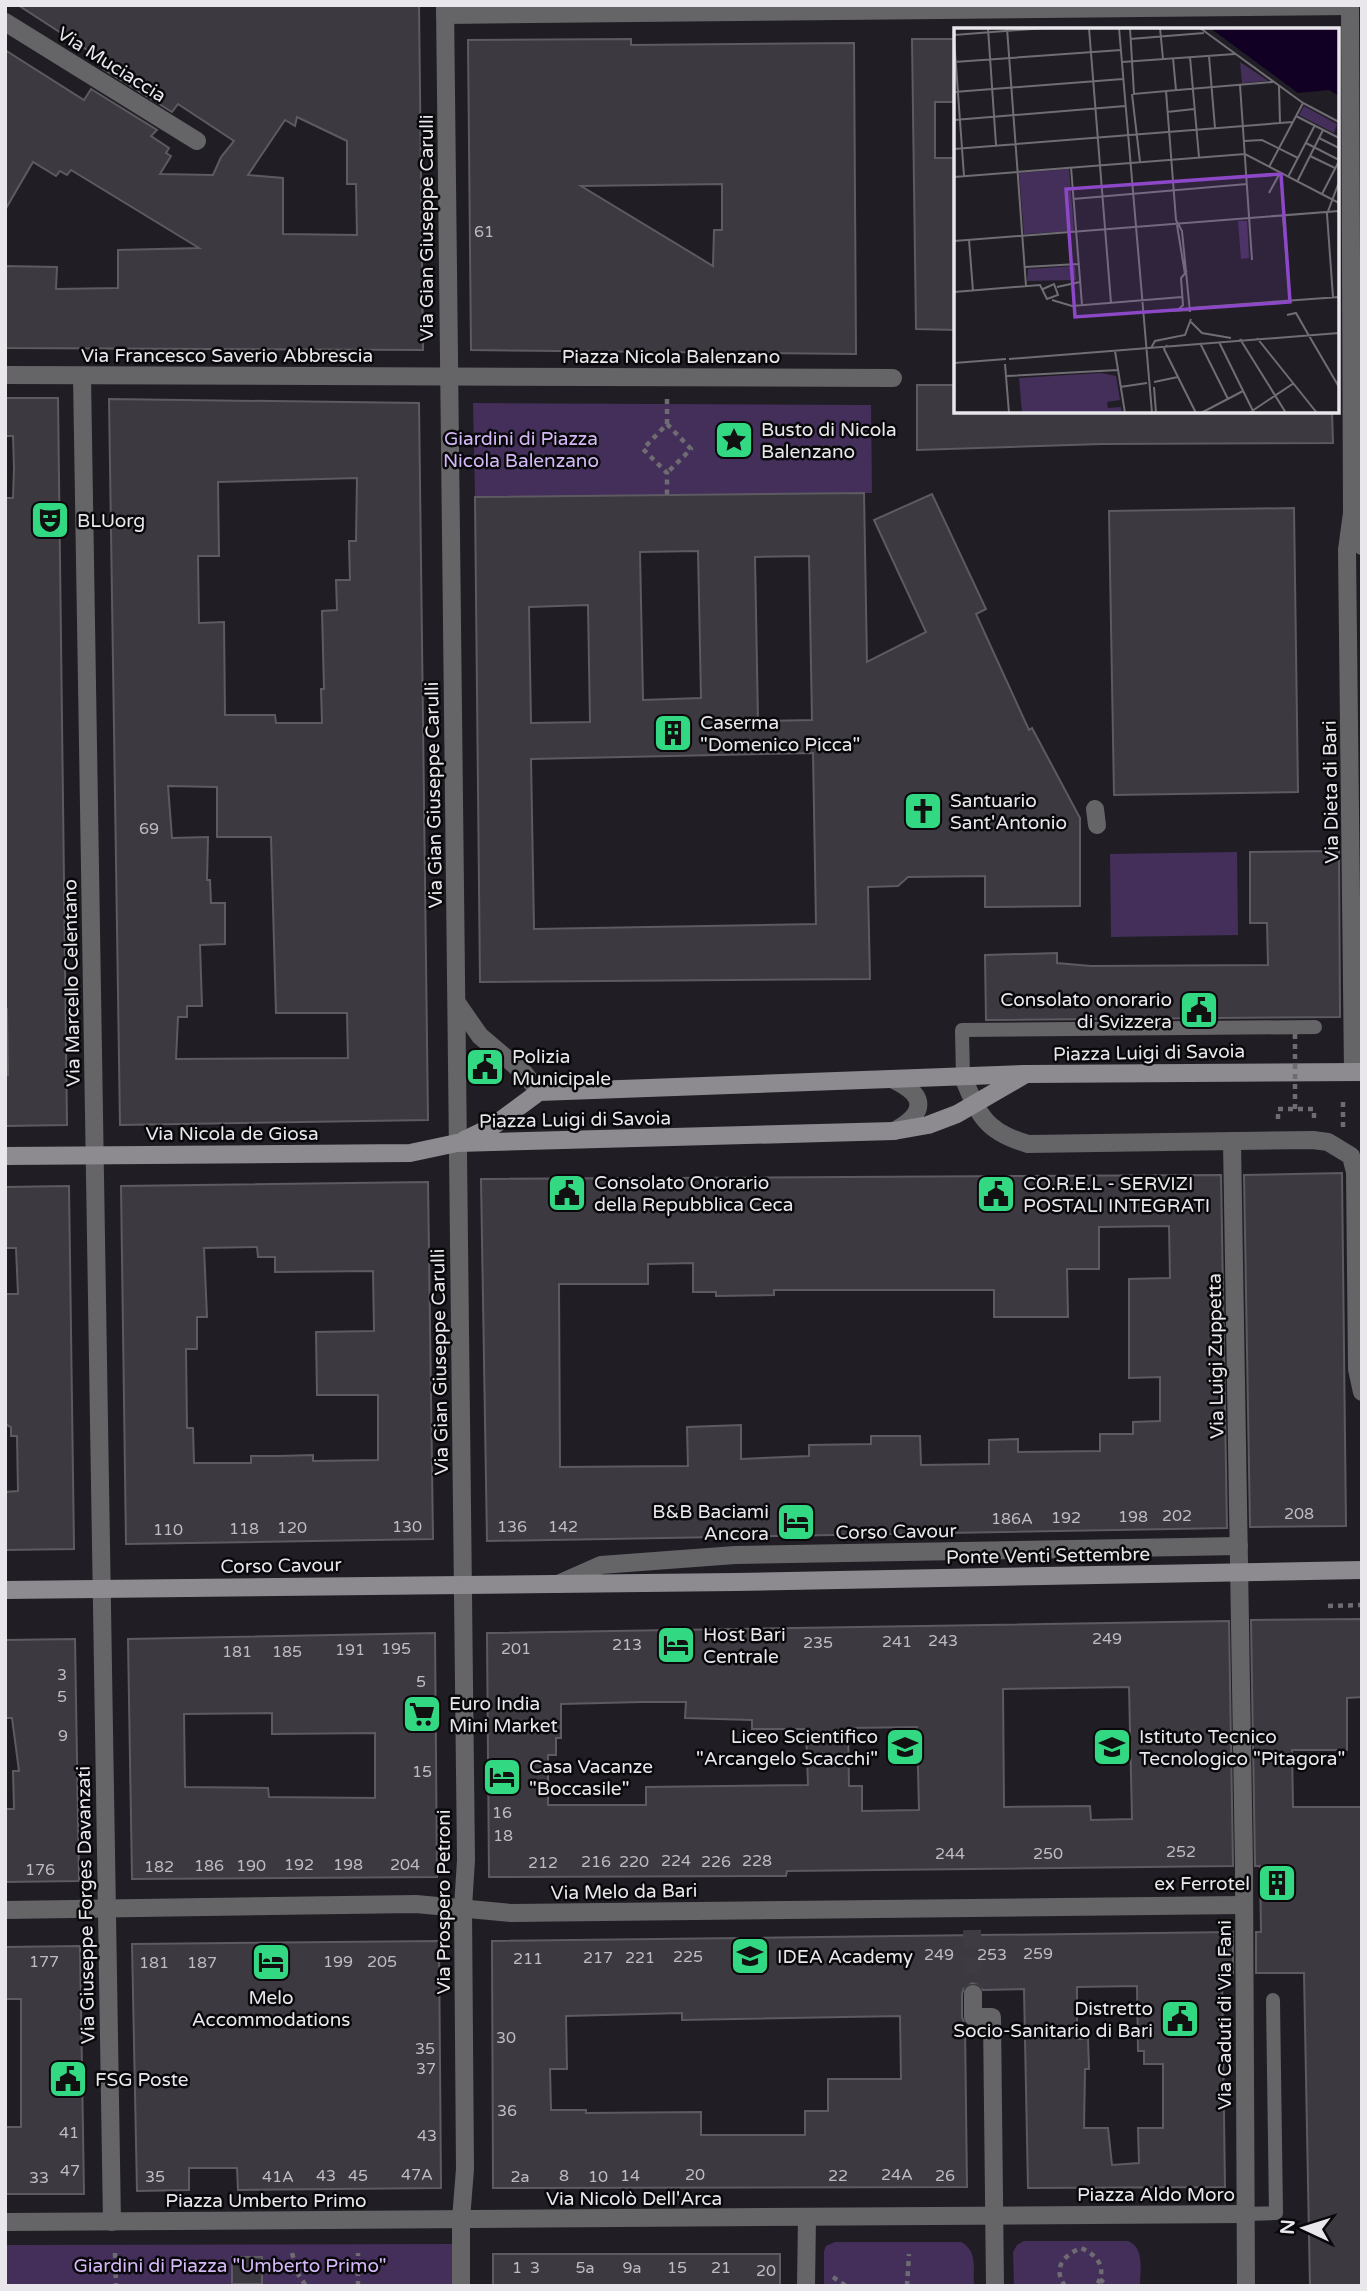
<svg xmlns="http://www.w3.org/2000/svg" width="1367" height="2291" viewBox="0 0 1367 2291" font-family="'Varela Round',sans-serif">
	<rect width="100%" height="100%" fill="#201e24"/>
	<g fill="#432f59">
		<polygon points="473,403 871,405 872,493 475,497"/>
		<polygon points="1237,852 1238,935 1111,937 1110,854"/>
		<path d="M1024,2241H1128C1145,2248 1140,2270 1140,2286H1014L1013,2252L1017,2245Z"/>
		<path d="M835,2242H961C978,2251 973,2269 974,2286H824V2251L826,2246Z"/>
		<polygon points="454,2244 454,2286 5,2286 5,2245"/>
	</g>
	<g fill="#3c3940" stroke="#5d5a61" stroke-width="2" fill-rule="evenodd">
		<path d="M18,5H419L423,350L5,348V266L57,267L56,289L118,288V250L199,248L71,170L67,175L60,171L56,176L33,162L5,210V50L84,100L91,89L157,130L151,136L169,148L166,153L171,156L160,174L213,175L221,157L234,141L178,104L172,112L103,69L107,63ZM297,117L347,141V184H356L357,235L283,234V178L248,175L285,120L295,126Z"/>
		<path d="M631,39V45L854,43L856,354L471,350L468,40ZM722,184V230H714L713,266L581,186Z"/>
		<polygon points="912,39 956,39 956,102 935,102 935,158 956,158 956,330 916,329"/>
		<polygon points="917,385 956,385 956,411 1332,411 1333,443 1101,444 917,450"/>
		<polygon points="5,398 58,398 67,1125 5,1126 5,1075 8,1075 7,1009 5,1009 5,498 13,498 14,468 13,436 5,436"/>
		<path d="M109,399L419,403L428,1120L120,1125ZM357,478L356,541H349L350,580H336L337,610L322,611L324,689H321L322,723H276L275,715H225L224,622L199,623L198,556H219L218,482ZM168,786L217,787V837H271L276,1013H347L348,1058L176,1059L178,1017H187V1006H202L200,945L225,944V903H211L210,880H207L208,837L172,838Z"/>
		<path d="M864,493L867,662L926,632L874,520L932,494L986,609L976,614L1029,730L1032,728L1080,818V906L985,907V876L908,877L898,886L868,887L870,979L480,982L475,497ZM698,551L701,698L643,700L640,552ZM809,556L812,720L758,721L755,557ZM588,605L590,722L531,723L529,607ZM813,753L816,924L534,929L531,759Z"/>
		<polygon points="1294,508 1298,792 1114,795 1109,511"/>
		<polygon points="1339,851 1340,1017 986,1020 985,955 1057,953 1057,963 1091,966 1268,965 1267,923 1250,923 1250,852"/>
		<polygon points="1342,1173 1346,1526 1250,1527 1244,1175"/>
		<path d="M1221,1175L1227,1528L487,1541L481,1179ZM1169,1226L1170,1278L1129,1279V1378L1160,1377V1421L1133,1422V1434H1100V1451L1018,1452V1439L989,1440V1464L921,1465L920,1436H871V1444L809,1445V1456L741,1459V1425L687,1427L688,1466L560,1467L559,1284H648V1264L693,1263V1292H716V1296L774,1295V1290H994V1317H1068L1067,1269H1099V1227Z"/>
		<path d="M428,1182L433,1539L126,1544L121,1186ZM257,1247L258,1257H275V1272L373,1271L374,1331L316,1332L317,1395H378V1460L313,1461V1455L279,1456H251V1463H194L193,1428H187L186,1349H197V1317H207L204,1248Z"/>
		<polygon points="69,1186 74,1549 5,1550 5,1492 18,1491 17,1436 11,1436 11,1427 5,1424 5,1294 18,1294 16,1248 5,1248 5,1187"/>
		<polygon points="1362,1619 1362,1697 1347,1698 1347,1750 1292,1750 1293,1807 1362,1807 1362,2286 1310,2286 1304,1973 1256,1973 1256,1932 1261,1932 1260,1866 1255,1866 1251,1620"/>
		<path d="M1229,1621L1233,1866L787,1871L786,1876L489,1877L487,1633ZM1129,1687L1132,1819L1091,1820L1090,1806L1004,1807L1003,1689ZM642,1702H686L685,1718L752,1720V1729H806L808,1785L646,1787V1805H548V1755H556V1738H561V1704ZM917,1727L919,1810L862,1811V1786H849L848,1728Z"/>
		<path d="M435,1633L437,1877L132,1879L128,1639ZM272,1713V1734L375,1733V1798L269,1797L268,1788L185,1787L184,1714Z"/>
		<polygon points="75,1639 79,1881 5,1882 5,1809 14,1809 13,1771 19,1771 12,1718 5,1718 5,1640"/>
		<path d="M1233,1932V1974H1222L1225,2187L1028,2188L1024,1989L983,1990L979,1985L972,1983L964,1988L962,1994V2017L965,2025L967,2187L493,2188L492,1941ZM1137,1986L1138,2051H1144V2064H1163V2128H1138L1139,2163L1112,2165L1108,2128H1084L1085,2069H1089L1088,2039H1077V1987ZM682,2013V2020L900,2016L901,2079H828V2111H805V2135H701V2112L586,2113V2110H551L550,2069H567L566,2016Z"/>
		<polygon points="439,1941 441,2188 238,2190 237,2168 189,2168 189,2190 137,2191 132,1944"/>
		<polygon points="80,1946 84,2194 5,2194 5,2127 21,2127 21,1999 5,1999 5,1947"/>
		<rect x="493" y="2254" width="287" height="32"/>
		<rect x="232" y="2257" width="30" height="27"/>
	</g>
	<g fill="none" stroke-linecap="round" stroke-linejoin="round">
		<polyline stroke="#3e3c42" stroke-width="18" stroke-dasharray="18 9" stroke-linecap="butt" points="972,1930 973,1994"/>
		<g stroke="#6e6c72" stroke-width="4.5" stroke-dasharray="5 5" stroke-linecap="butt">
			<polyline points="667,399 667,424 643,449 667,473 667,495"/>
			<polyline points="667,424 691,449 667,473"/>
			<polyline points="1278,1119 1278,1109 1314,1109 1314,1118"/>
			<polyline points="1343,1127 1343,1099"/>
			<polyline points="1328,1606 1362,1605"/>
			<polyline points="115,2253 116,2286"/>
			<polyline points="292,2253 298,2274 306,2286"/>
			<polyline points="833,2277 846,2286"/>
			<polyline points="1100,2279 1107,2286"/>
			<polyline points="358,2286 358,2253"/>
			<polyline points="907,2286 909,2254"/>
			<path d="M1065,2286C1052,2268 1064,2255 1081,2248C1098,2255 1108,2269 1096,2286"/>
		</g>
		<g stroke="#656467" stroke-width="14">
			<polyline points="963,1077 962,1030 1315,1027"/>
			<polyline points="1246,2214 1276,2213 1273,2000"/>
		</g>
		<g stroke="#656467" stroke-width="18">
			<polyline points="445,5 466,1860 463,1907 465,2169 461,2219 461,2286"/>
			<polyline points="1350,5 1352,513 1347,550 1353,1072"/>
			<polyline points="445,15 1350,6"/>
			<polyline points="5,22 197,141"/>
			<polyline points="5,375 893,378"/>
			<polyline points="82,376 112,2222"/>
			<polyline points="1353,516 1362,546"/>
			<polyline points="1095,809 1097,825"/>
			<polyline points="457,1003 480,1036 525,1074 539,1092"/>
			<path d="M963,1077C979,1116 986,1132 1028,1144L1313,1140L1328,1142L1351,1156L1355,1172L1357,1369L1362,1392"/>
			<path d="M894,1131C925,1114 928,1096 894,1080"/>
			<polyline points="1232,1141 1244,1867 1246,2286"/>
			<polyline points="558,1584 601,1565 735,1555 1239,1546"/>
			<polyline points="5,1910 416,1904 511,1913 1244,1905"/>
			<polyline points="973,1994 973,2017 992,2017 995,2286"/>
			<polyline points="5,2222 1246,2214"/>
			<polyline points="806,2286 807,2218"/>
		</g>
		<g stroke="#8d8b90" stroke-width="18">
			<polyline points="464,1140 493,1126 539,1092 1026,1074 1362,1072"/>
			<polyline points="5,1156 410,1153 457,1143 894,1131 928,1125 957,1114 1026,1074"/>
			<polyline points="5,1590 735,1582"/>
		</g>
		<polyline stroke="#6e6c72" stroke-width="4.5" stroke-dasharray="5 5" stroke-linecap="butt" points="1295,1034 1295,1109"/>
		<polyline stroke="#8d8b90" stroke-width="18" points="735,1582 1362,1570"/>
	</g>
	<defs>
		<g id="sight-square" transform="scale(2.0125)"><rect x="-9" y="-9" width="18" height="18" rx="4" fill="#33d882" stroke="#09080b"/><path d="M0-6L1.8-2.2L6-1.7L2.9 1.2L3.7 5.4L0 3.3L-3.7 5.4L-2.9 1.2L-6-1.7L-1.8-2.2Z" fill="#111"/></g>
		<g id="theatre-square" transform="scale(2.0125)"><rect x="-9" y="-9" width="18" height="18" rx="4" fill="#33d882" stroke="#09080b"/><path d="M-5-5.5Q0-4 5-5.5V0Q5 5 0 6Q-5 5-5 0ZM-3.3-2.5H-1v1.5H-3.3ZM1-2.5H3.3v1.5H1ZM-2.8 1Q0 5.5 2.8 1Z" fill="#111"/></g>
		<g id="building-square" transform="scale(2.0125)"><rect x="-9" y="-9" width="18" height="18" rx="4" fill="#33d882" stroke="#09080b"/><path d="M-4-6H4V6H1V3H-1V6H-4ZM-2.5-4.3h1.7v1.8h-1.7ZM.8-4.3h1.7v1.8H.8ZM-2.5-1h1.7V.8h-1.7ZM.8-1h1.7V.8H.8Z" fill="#111"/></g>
		<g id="church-square" transform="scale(2.0125)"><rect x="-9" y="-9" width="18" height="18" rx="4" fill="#33d882" stroke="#09080b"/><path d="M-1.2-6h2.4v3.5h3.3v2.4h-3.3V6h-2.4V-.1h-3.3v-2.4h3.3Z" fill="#111"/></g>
		<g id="civic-square" transform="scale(2.0125)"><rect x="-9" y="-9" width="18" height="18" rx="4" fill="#33d882" stroke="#09080b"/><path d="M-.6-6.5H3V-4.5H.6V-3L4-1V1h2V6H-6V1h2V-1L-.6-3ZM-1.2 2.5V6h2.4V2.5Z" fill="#111"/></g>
		<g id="hotel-square" transform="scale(2.0125)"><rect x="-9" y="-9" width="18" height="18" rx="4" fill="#33d882" stroke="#09080b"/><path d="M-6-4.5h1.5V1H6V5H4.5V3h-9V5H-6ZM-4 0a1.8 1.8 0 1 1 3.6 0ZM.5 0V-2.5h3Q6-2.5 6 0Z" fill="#111"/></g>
		<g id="supermarket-square" transform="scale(2.0125)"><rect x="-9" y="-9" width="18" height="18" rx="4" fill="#33d882" stroke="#09080b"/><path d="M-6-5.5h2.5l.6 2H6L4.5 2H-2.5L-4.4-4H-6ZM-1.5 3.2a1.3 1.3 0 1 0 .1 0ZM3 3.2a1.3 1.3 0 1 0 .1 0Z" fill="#111"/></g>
		<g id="school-square" transform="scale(2.0125)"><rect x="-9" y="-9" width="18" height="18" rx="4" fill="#33d882" stroke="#09080b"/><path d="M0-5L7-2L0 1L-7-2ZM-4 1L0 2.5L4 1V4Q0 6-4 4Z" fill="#111"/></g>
		<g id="university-square" transform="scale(2.0125)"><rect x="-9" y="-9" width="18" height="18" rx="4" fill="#33d882" stroke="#09080b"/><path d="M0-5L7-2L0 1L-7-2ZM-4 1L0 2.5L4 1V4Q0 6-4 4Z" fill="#111"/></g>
	</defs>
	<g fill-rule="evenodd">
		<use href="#sight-square" x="734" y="440"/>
		<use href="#theatre-square" x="50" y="520"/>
		<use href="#building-square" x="673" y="733"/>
		<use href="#church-square" x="923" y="811"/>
		<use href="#civic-square" x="1199" y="1010"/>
		<use href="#civic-square" x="485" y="1067"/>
		<use href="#civic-square" x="567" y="1193"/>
		<use href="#civic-square" x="996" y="1194"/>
		<use href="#hotel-square" x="796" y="1522"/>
		<use href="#hotel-square" x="676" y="1645"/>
		<use href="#supermarket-square" x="422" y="1714"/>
		<use href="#school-square" x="905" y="1747"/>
		<use href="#school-square" x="1112" y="1747"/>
		<use href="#hotel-square" x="502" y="1777"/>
		<use href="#building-square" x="1277" y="1883"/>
		<use href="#university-square" x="750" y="1956"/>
		<use href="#hotel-square" x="271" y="1962"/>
		<use href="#civic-square" x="1180" y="2019"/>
		<use href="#civic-square" x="68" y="2079"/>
	</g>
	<g text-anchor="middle" stroke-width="5" stroke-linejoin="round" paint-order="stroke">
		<g font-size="16" fill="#bebcc0">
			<text x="484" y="237">61</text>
			<text x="149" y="834">69</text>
			<text x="1299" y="1519">208</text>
			<text x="1177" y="1521">202</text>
			<text x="1133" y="1522">198</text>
			<text x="1066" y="1523">192</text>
			<text x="1012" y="1524">186A</text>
			<text x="407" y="1532">130</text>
			<text x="512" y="1532">136</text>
			<text x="563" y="1532">142</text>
			<text x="292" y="1533">120</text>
			<text x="244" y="1534">118</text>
			<text x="168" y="1535">110</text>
			<text x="1107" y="1644">249</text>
			<text x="943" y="1646">243</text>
			<text x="897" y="1647">241</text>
			<text x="818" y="1648">235</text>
			<text x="627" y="1650">213</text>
			<text x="396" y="1654">195</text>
			<text x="516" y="1654">201</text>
			<text x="350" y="1655">191</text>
			<text x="237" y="1657">181</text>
			<text x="287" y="1657">185</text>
			<text x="62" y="1680">3</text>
			<text x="421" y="1687">5</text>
			<text x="62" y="1702">5</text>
			<text x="63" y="1741">9</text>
			<text x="422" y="1777">15</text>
			<text x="502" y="1818">16</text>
			<text x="503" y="1841">18</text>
			<text x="1181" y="1857">252</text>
			<text x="950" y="1859">244</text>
			<text x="1048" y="1859">250</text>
			<text x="676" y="1866">224</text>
			<text x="757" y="1866">228</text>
			<text x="596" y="1867">216</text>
			<text x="634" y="1867">220</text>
			<text x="716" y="1867">226</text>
			<text x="543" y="1868">212</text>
			<text x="299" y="1870">192</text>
			<text x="348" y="1870">198</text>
			<text x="405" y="1870">204</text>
			<text x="209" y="1871">186</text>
			<text x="251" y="1871">190</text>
			<text x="159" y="1872">182</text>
			<text x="40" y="1875">176</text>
			<text x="1038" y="1959">259</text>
			<text x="939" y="1960">249</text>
			<text x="992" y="1960">253</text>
			<text x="688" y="1962">225</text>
			<text x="598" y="1963">217</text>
			<text x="640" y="1963">221</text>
			<text x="528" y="1964">211</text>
			<text x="44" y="1967">177</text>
			<text x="338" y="1967">199</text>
			<text x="382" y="1967">205</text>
			<text x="154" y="1968">181</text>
			<text x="202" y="1968">187</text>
			<text x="506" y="2043">30</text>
			<text x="425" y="2054">35</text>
			<text x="426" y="2074">37</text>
			<text x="507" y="2116">36</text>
			<text x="69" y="2138">41</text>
			<text x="427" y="2141">43</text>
			<text x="70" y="2176">47</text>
			<text x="417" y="2180">47A</text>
			<text x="695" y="2180">20</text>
			<text x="897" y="2180">24A</text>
			<text x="326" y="2181">43</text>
			<text x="358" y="2181">45</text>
			<text x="564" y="2181">8</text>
			<text x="630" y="2181">14</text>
			<text x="838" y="2181">22</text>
			<text x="945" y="2181">26</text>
			<text x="155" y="2182">35</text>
			<text x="278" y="2182">41A</text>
			<text x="520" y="2182">2a</text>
			<text x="598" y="2182">10</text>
			<text x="39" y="2183">33</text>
			<text x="517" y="2273">1</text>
			<text x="535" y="2273">3</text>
			<text x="585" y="2273">5a</text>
			<text x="632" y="2273">9a</text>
			<text x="677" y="2273">15</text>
			<text x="721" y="2273">21</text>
			<text x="766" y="2276">20</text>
		</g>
		<g font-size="19" fill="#e9e7eb" stroke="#09080b">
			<text transform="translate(112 64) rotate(32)" y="7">Via Muciaccia</text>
			<text transform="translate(426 228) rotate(-90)" y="7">Via Gian Giuseppe Carulli</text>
			<text x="227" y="362">Via Francesco Saverio Abbrescia</text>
			<text x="671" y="363">Piazza Nicola Balenzano</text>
			<text transform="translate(1330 792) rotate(-91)" y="7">Via Dieta di Bari</text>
			<text transform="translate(433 795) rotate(-91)" y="7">Via Gian Giuseppe Carulli</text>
			<text transform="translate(71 983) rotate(-91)" y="7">Via Marcello Celentano</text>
			<text transform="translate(1149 1052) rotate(-1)" y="7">Piazza Luigi di Savoia</text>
			<text transform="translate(575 1119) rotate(-1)" y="7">Piazza Luigi di Savoia</text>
			<text x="232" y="1140">Via Nicola de Giosa</text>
			<text transform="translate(1215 1356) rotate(-91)" y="7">Via Luigi Zuppetta</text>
			<text transform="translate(439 1362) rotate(-91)" y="7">Via Gian Giuseppe Carulli</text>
			<text transform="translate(896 1531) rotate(-1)" y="7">Corso Cavour</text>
			<text transform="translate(1048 1555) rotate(-1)" y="7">Ponte Venti Settembre</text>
			<text transform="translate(281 1565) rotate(-1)" y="7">Corso Cavour</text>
			<text transform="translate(624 1891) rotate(-1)" y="7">Via Melo da Bari</text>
			<text transform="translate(443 1902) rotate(-90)" y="7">Via Prospero Petroni</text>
			<text transform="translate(85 1905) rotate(-91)" y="7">Via Giuseppe Forges Davanzati</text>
			<text transform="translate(1224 2015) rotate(-90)" y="7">Via Caduti di Via Fani</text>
			<text x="1156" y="2201">Piazza Aldo Moro</text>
			<text x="634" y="2205">Via Nicolò Dell'Arca</text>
			<text x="266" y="2207">Piazza Umberto Primo</text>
		</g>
		<g font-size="19" fill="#e9e7eb" stroke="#09080b" text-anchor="start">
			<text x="761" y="436">Busto di Nicola<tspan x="761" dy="22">Balenzano</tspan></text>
			<text x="77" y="527">BLUorg</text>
			<text x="700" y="729">Caserma<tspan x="700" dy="22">"Domenico Picca"</tspan></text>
			<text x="950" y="807">Santuario<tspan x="950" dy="22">Sant'Antonio</tspan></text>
			<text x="1172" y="1006" text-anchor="end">Consolato onorario<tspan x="1172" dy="22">di Svizzera</tspan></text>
			<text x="512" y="1063">Polizia<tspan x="512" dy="22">Municipale</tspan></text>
			<text x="594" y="1189">Consolato Onorario<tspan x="594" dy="22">della Repubblica Ceca</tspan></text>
			<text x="1023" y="1190">CO.R.E.L - SERVIZI<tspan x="1023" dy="22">POSTALI INTEGRATI</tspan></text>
			<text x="769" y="1518" text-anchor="end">B&amp;B Baciami<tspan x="769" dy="22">Ancora</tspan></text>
			<text x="703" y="1641">Host Bari<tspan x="703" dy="22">Centrale</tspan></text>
			<text x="449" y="1710">Euro India<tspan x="449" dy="22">Mini Market</tspan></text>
			<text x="878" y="1743" text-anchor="end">Liceo Scientifico<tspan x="878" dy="22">"Arcangelo Scacchi"</tspan></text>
			<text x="1139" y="1743">Istituto Tecnico<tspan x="1139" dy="22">Tecnologico "Pitagora"</tspan></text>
			<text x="529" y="1773">Casa Vacanze<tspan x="529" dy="22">"Boccasile"</tspan></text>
			<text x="1250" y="1890" text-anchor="end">ex Ferrotel</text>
			<text x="777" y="1963">IDEA Academy</text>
			<text x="271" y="2004" text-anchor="middle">Melo<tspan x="271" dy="22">Accommodations</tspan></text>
			<text x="1153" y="2015" text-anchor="end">Distretto<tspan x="1153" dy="22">Socio-Sanitario di Bari</tspan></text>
			<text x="95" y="2086">FSG Poste</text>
		</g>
		<g font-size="19" fill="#d4b8f7" stroke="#09080b">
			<text x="521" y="445">Giardini di Piazza<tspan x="521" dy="22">Nicola Balenzano</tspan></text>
			<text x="230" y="2272">Giardini di Piazza "Umberto Primo"</text>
		</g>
	</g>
	<g transform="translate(954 28)">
		<rect width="385" height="385" fill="#201e24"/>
		<path d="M286,34L313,52V53L288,55ZM350,78L383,96L380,105L345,87ZM115,141L120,203L70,206L65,145ZM284,193H293L295,230L287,231ZM121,238L122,252L73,253L74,241ZM147,345L162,348L166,372L153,374L154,380L167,379L168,385H68L65,350Z" fill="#432f59"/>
		<path d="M256,0H385V68L375,62L344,65Z" fill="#110023"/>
		<path fill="none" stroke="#706e74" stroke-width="2" d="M34,0L42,117M53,0L72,258M135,0L157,275M165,0L198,385M176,0L180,66L212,63L222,192L228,203L236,284M206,0L209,31M246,0L349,75L385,94M0,7L91,0M0,10L10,148M176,11L250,5M255,28L261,100M236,29L245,129M219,30L222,62M0,34L167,22M168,34L281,26M286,57L298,232M325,58L326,95M212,63L319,54M0,64L169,51M178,66L186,134M213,84L240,81M342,88L385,110M0,92L171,78M365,110L385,120M290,113L308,112L344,130M352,115L385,132M0,121L339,94M356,128L381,140M117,139L128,277M315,139L349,75M0,149L291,126L385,175M334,149L361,97M343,154L369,102M315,165L326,145M368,166L385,133M119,171L293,156M329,188L336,272M223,197L231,246M15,212L19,263M0,213L385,183M71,239L124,236M103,259L126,254M0,264L86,257L93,271L104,267L100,256L89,261M379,269L373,186L385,154M98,272L118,278L228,269M236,280L385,269M225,281L229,277L227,250L233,243M189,284L235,282M333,287L342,285L354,306M237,294L248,305L277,310M354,306L385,359M303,310L363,385M286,311L332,385M265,314L300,385M246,315L274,371M213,317L210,321L242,385M197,320L201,313L231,307L237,291M161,323L171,385M55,331L385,305M0,335L52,331M51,336L55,385M53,348L164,342M200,354L224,349M166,359L193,355M200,359L202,385M247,385L289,363M295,385L340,355"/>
		<path fill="#8c48c6" fill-opacity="0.15" stroke="#8c48c6" stroke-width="3.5" d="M327,146L336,274L121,289L112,161Z"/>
		<rect width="385" height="385" fill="none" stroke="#e9e7eb" stroke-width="3.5"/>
	</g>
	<rect width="1367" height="2291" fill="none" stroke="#e9e7eb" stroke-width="14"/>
	<g transform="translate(1304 2228) rotate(274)" stroke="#09080b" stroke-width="5" paint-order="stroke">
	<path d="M0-5L12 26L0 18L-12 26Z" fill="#e9e7eb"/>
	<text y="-10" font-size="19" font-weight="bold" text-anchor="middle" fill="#e9e7eb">N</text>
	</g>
</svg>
